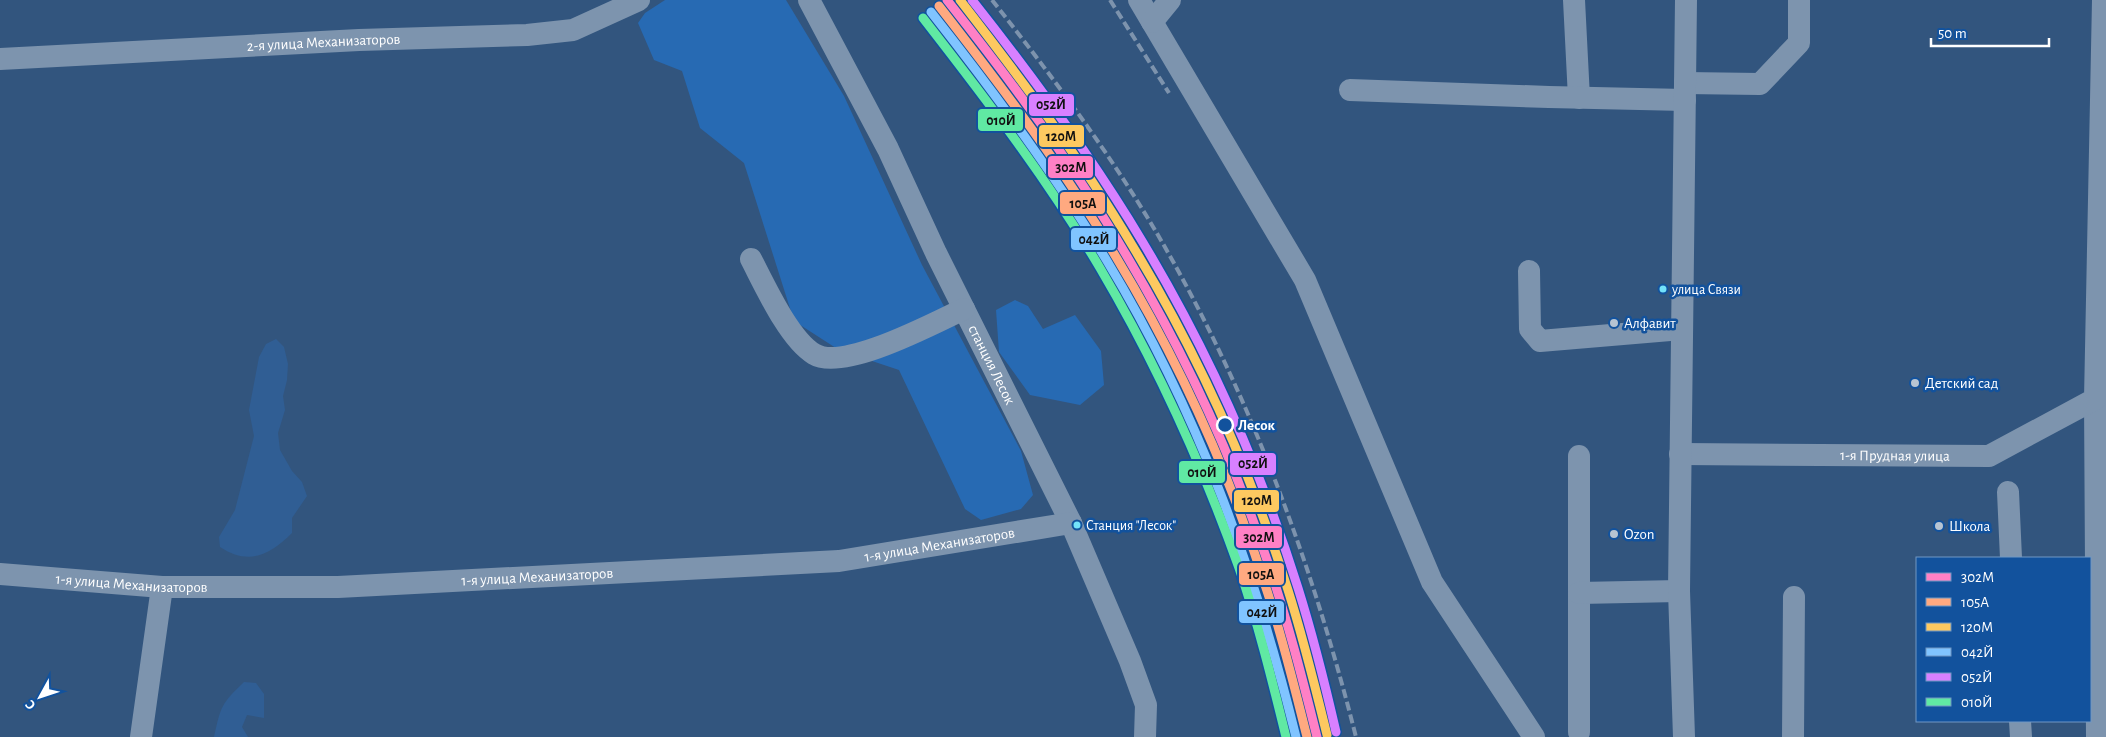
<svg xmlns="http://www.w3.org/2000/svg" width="2106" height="737" viewBox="0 0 2106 737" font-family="'Alegreya Sans',sans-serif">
	<rect width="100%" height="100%" fill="#32557e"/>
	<g fill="#276ab3">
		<polygon points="665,0 786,0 844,96 922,265 1021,451 1033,495 1021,509 981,520 965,509 899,370 839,350 794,321 744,163 700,128 682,71 654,60 638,23 645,13"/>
		<polygon points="1015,300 1028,306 1043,329 1075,315 1101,351 1104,385 1080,405 1030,395 999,352 996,310"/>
	</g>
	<g fill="#305e94">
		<path d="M276,339L284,347L288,364L287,380L283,396L285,410L278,433L280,450L292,471L302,482L307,496L292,518V533C270,555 249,566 220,547L219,537L235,510L254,436L249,410L259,357L266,344Z"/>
		<path d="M244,682L256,683L264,694V718L247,715L242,727L248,737H214C221,706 221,704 244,682Z"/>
	</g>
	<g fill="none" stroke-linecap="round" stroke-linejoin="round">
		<g stroke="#7d94ae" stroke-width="22">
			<path id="s1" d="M809,0L888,149L936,253L1071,523L1130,661L1146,705L1145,737"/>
			<polyline points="1139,0 1305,280 1432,582 1534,737"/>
			<polyline points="1574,0 1579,98"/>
			<polyline points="1152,22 1170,0"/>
			<path id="s2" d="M0,59L359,40L527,35L573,30L639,0"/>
			<polyline points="1685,83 1760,84 1799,43 1799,0"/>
			<polyline points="1350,90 1549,97 1685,100"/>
			<path d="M751,259C765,286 789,339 814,354C843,372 934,323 964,309"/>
			<polyline points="1529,271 1530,329 1540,341 1682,329"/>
			<polyline points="2095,399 2097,737"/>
			<path id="s3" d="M1680,454L1989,456L2095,399L2103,0"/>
			<polyline points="1579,456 1579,732"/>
			<polyline points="2008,492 2011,558"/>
			<path id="s4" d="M0,574L162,587H338L839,561L1071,523"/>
			<polyline points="1579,593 1679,591"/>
			<polyline points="2020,721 2021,737"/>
			<polyline points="141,737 162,587"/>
			<polyline points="1684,737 1679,591 1686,0"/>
			<polyline points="1793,737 1794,597"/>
		</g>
		<g stroke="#7d93ad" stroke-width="4" stroke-dasharray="9 4" stroke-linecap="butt">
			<path d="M992,0C1055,80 1116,161 1166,249C1253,402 1313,567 1356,737"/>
			<polyline points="1110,0 1169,93"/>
		</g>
		<g stroke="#12529d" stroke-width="12">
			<path id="rail-1" d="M947,0C1011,81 1073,164 1125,253C1183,350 1231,453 1267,560C1287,618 1302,677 1317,737"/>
		</g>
		<g stroke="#12529d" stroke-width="12">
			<path id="rail-2" d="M939,6C1002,87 1064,169 1116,257C1180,363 1232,479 1269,597C1284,643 1295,690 1307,737"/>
		</g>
		<g stroke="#12529d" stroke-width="12">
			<path id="rail-3" d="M960,0C1021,79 1081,159 1132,245C1197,352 1250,470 1288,590C1303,637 1315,686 1327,735"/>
		</g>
		<g stroke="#12529d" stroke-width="12">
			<path id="rail-4" d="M931,12C994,92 1055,174 1107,261C1197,410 1255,569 1296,737"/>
		</g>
		<g stroke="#12529d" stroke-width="12">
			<path id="rail-5" d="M972,0C1033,77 1091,156 1142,241C1207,349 1260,467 1298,588C1313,636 1325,684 1336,732"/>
		</g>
		<g stroke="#12529d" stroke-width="12">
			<path id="rail-6" d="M923,18C986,99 1048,180 1100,268C1156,363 1202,464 1239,568C1258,623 1272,680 1286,737"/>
		</g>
		<use href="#rail-1" stroke="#ff80c5" stroke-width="9"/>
		<use href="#rail-2" stroke="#ffa980" stroke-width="9"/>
		<use href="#rail-3" stroke="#fdc960" stroke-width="9"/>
		<use href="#rail-4" stroke="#80c4ff" stroke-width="9"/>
		<use href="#rail-5" stroke="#d880ff" stroke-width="9"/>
		<use href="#rail-6" stroke="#60e9a3" stroke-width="9"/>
	</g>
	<g fill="#73e2fa" stroke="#12529d" stroke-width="2">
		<circle cx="1663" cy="289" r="4.5"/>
		<circle cx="1077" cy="525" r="4.5"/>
	</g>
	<g fill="#b7c4d2" stroke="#12529d" stroke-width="2">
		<circle cx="1614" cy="323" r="5"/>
		<circle cx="1915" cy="383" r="5"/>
		<circle cx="1939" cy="526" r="5"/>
		<circle cx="1614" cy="534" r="5"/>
	</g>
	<circle fill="#12529d" stroke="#fff" stroke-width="2.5" cx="1225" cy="425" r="8"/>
	<g text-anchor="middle" stroke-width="5" stroke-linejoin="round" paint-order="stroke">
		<g font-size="14" fill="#fff" stroke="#12529d" text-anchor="start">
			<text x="1672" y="294">улица Связи</text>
			<text x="1086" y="530">Станция "Лесок"</text>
		</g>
		<g font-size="15" fill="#fff" stroke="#12529d">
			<text dy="5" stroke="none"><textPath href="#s2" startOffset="324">2-я улица Механизаторов</textPath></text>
			<text dy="5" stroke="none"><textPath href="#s1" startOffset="408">станция Лесок</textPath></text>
			<text dy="5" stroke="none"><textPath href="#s3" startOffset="215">1-я Прудная улица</textPath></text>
			<text dy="5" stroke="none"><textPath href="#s4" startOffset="942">1-я улица Механизаторов</textPath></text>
			<text dy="5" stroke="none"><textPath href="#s4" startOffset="538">1-я улица Механизаторов</textPath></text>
			<text dy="5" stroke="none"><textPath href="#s4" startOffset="132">1-я улица Механизаторов</textPath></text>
		</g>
		<g font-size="15" fill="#fff" stroke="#12529d" text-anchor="start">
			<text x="1624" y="328">Алфавит</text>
			<text x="1925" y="388">Детский сад</text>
			<text x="1949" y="531">Школа</text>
			<text x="1624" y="539">Ozon</text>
		</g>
		<g font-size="15" font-weight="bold" fill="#fff" stroke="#12529d" text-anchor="start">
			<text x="1238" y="430">Лесок</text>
		</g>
	</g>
	<g stroke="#12529d" stroke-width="2">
		<rect x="1028" y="93" width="47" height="24" rx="5" fill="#d880ff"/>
		<rect x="977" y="108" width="47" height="24" rx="5" fill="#60e9a3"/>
		<rect x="1038" y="124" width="47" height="24" rx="5" fill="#fdc960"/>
		<rect x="1047" y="155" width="47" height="24" rx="5" fill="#ff80c5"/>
		<rect x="1059" y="191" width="47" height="24" rx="5" fill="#ffa980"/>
		<rect x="1070" y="227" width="47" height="24" rx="5" fill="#80c4ff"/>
		<rect x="1229" y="452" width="48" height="24" rx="5" fill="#d880ff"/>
		<rect x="1178" y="460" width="48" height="24" rx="5" fill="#60e9a3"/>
		<rect x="1233" y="489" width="47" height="24" rx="5" fill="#fdc960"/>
		<rect x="1235" y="525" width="48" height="24" rx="5" fill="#ff80c5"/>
		<rect x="1238" y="562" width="47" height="24" rx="5" fill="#ffa980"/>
		<rect x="1238" y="600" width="47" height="24" rx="5" fill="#80c4ff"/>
	</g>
	<g font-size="14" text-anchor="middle" font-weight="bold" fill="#111">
		<text x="1051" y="109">052Й</text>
		<text x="1001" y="125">010Й</text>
		<text x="1061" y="141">120М</text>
		<text x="1071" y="172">302М</text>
		<text x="1083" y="208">105А</text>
		<text x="1094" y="244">042Й</text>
		<text x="1253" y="468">052Й</text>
		<text x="1202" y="477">010Й</text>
		<text x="1257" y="505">120М</text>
		<text x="1259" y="542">302М</text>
		<text x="1261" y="579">105А</text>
		<text x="1262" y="617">042Й</text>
	</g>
	<rect x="1916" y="557" width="175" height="165" fill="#12529d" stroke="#7197c4"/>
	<rect x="1926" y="573" width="25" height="8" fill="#ff80c5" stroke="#7197c4"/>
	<text x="1961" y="582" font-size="15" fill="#ffffff">302М</text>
	<rect x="1926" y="598" width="25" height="8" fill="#ffa980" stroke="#7197c4"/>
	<text x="1961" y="607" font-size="15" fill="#ffffff">105А</text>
	<rect x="1926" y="623" width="25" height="8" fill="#fdc960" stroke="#7197c4"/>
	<text x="1961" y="632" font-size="15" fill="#ffffff">120М</text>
	<rect x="1926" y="648" width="25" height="8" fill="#80c4ff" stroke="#7197c4"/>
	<text x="1961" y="657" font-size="15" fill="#ffffff">042Й</text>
	<rect x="1926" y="673" width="25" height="8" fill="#d880ff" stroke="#7197c4"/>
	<text x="1961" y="682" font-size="15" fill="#ffffff">052Й</text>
	<rect x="1926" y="698" width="25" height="8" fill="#60e9a3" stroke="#7197c4"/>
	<text x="1961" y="707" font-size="15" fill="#ffffff">010Й</text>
	<g transform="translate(40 697) rotate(230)" stroke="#12529d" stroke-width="4" paint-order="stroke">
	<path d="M0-4L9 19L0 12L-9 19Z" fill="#ffffff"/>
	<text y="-8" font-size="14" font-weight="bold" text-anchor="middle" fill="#ffffff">С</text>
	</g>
	<path d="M1931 38v8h118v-8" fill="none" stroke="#ffffff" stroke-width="2.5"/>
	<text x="1938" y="38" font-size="15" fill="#ffffff" stroke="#12529d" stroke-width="4" paint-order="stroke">50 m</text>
</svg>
